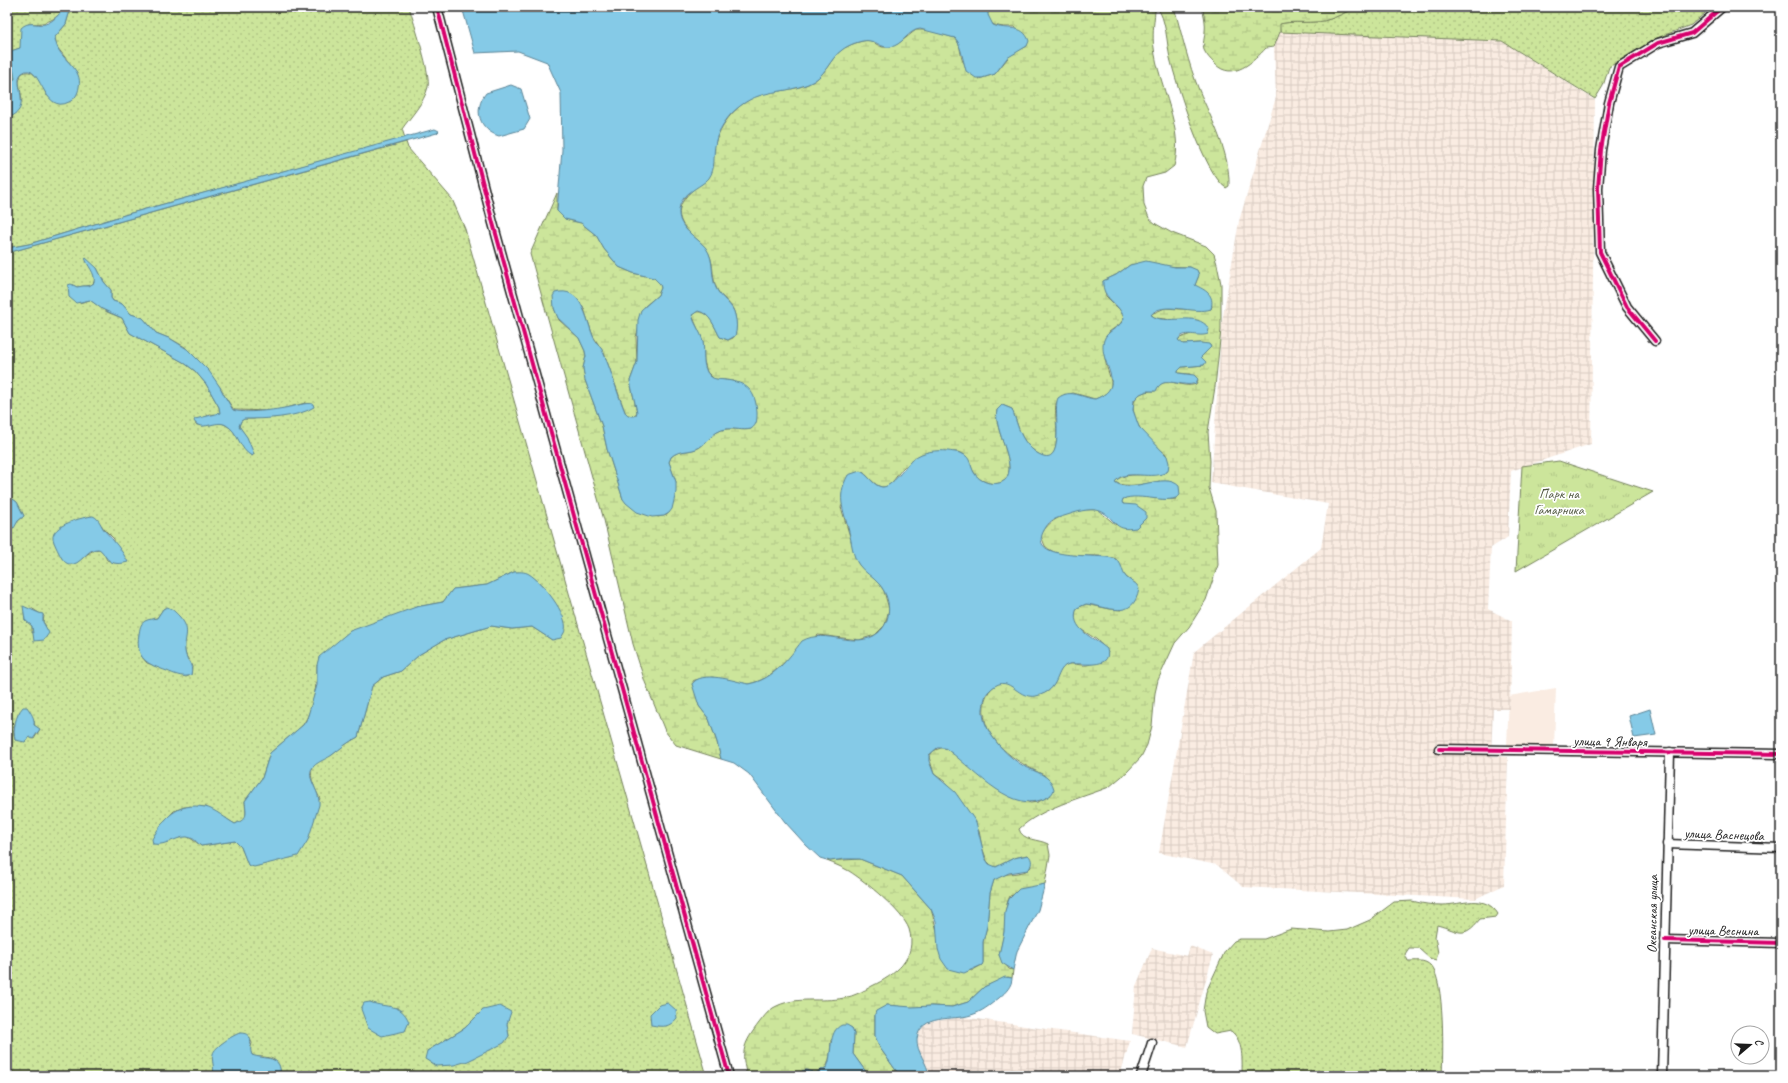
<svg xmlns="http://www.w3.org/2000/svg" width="1788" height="1083" viewBox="0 0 1788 1083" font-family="Caveat,sans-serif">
	<defs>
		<pattern id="industrial-grid" width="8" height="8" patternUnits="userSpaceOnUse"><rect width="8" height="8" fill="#faece2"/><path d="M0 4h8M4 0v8" fill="none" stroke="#d6cac1"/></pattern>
		<pattern id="grass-dots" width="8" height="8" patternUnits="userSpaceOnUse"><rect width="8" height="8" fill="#cce59b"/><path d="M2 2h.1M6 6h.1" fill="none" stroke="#afc485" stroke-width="1.8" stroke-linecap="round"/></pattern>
		<pattern id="wetland-marsh" width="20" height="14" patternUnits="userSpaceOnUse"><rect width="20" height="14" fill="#cce59b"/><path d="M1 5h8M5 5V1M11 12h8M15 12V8" fill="none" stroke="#afc485"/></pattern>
		<pattern id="park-tufts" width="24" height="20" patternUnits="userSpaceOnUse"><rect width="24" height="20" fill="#cce59b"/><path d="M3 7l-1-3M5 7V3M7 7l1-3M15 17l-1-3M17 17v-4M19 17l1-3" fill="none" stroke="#afc485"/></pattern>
	</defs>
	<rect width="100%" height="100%" fill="#fff"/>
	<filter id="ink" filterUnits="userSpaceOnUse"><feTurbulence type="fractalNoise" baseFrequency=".025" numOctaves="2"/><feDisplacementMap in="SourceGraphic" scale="8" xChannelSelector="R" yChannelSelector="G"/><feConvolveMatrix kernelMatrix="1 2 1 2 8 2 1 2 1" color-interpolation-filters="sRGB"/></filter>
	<g filter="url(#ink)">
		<polygon fill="#faece2" points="1556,688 1554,747 1507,746 1509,696"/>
		<g fill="url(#industrial-grid)">
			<polygon points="1280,32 1502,41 1595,100 1591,444 1511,471 1508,537 1491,548 1488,609 1512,621 1510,709 1493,709 1491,756 1508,757 1504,885 1475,899 1243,887 1217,865 1159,853 1194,652 1321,548 1328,504 1211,483 1222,322 1239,221 1276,97 1274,47"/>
			<polygon points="1190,946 1213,955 1187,1047 1132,1034 1136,986 1152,948 1187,956"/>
			<polygon points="963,1017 1130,1041 1120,1076 929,1076 917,1044 919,1031 928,1022"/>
		</g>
		<g fill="url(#grass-dots)" stroke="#74805c" fill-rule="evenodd">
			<path d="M7,7H64C56,22 43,24 28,24L20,48L11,51L8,55L13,67L15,79L11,80L7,78Z"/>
			<path d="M71,7H409C414,23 431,74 428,87C424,103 411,116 402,129L405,138L131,213L29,244L7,248V118L12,116L22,100L19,82L21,74C35,65 42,86 47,96L78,74L57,47L55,37L66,24Z"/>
			<path d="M1355,7H1712L1691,25L1657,38L1609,67L1603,86L1595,99L1502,41L1280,32L1279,24C1291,21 1302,23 1314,22C1328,22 1343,14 1355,7Z"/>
			<path d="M406,142L408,148L452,199L465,229L707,1076H280C281,1072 280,1070 279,1066C274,1055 264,1058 253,1056L250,1051L252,1043L249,1037L240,1033L220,1045L212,1057L214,1066L213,1076H7V511L11,515L10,522L18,521L24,516L17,502L10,497L7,498V253ZM97,268L104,282L111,290V298L113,301L122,304L131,314L143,318L156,333L171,339L185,347L220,387L224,395L234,410L273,411L306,403L254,419H244L241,421L239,426L247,438L253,456C240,450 239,432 226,425C216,419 205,430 195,424L210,414L217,415L220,413L219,407L206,384L195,371L183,362L130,333L122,318L107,312L90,300L79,303L72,285L77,287L92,285L95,280L93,271ZM91,516L96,518L104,529L114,539L115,563L107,560L103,552L99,549C86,550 81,566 67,563L81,519ZM514,572C530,572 534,578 545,588L552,640L532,627L512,629L491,626L444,640L420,654L401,671L383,677L372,686L358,737C348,742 340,748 332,755C328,757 324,758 320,760C304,769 314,786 320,799L248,864L241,847L235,841L201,846C190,836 175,831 162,823L174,811L184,807H206L235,824L244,820L246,816L245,801L262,778L270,753L303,725C314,707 317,685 317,665L416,607L443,602L453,589L487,585ZM31,608L44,616L43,622L46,626L32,633V626L25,620L24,612ZM164,608C190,614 180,632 185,652C186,658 191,662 192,667L191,675L186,677L147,663L141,656L149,620L157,618ZM20,711L34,721L35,727L40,729L34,739L29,737L15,740L13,729ZM370,1002L379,1006L398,1008L382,1036ZM483,1010L507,1024L509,1036L427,1051L465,1028Z"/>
			<path d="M1412,901C1423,904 1433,905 1443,905C1461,905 1485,893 1498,914L1496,917L1480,919C1463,940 1460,931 1437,925L1435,937L1438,953L1436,960L1429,958L1418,948H1409L1405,954L1408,961C1415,961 1425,959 1431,966C1445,980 1443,1055 1442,1076H1415L1411,1073L1406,1076H1242C1242,1061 1244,1041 1231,1031L1215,1034L1206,1027L1203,1011L1206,992L1225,951L1234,941L1240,939H1264L1291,929L1329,932L1347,930L1370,920L1394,902Z"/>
		</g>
		<g fill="url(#wetland-marsh)" stroke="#74805c">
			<path d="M988,7H1174C1182,35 1188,63 1199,90C1212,121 1230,152 1229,186L1226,188C1204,173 1177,86 1170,58C1167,45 1166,17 1157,8L1155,11C1154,23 1152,36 1154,48C1158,84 1185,130 1174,166L1165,173L1146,178L1143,186L1144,205L1149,218L1156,224L1172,233L1206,246L1214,254L1217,264L1221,284V330L1215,387L1208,432L1210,461L1209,488L1216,511L1218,565L1206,600L1189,627L1175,643L1158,680L1155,693L1152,726L1147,745L1141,757L1127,772L1109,787C1081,798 1041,808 1019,829C1022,841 1039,839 1048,844L1050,855L1045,884L1010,896C1004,907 1006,920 1004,932C1003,939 1001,947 999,955L1009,969L1013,970L1012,978L1008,977L984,987L968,1002L952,1007L931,1006L912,1008L887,1005L875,1014V1036L880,1048L900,1076H869L853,1054L854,1034L851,1027L831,1040C830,1051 831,1075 814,1073C810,1072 808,1070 805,1070L801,1072L800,1076H747C740,1051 744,1043 759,1023C763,1018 767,1012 773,1008C795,995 821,1003 844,998C854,996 864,991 872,986C895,975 918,958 909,929C903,912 865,881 849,871C842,867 834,864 827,861L860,859L902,876L931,909L937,931L971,971L982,965L983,962V942L987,926L990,893L994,880C1004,870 1023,877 1031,867L1027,855L1014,858L996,867H993L987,861L982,847L979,831L944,781L934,774L929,757L933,751L943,747L1030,803L1038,802L1051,795L1044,775C1016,762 980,740 984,704C985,696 991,686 1000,683C1011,679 1021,701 1044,693C1058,688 1055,671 1066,665C1073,662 1080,666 1087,665C1093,664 1099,661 1105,660L1108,652C1104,648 1101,643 1097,640C1086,631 1069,628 1077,608L1086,604L1110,609L1121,610L1138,591C1138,583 1132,582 1126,577C1122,573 1119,565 1116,559C1094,551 1063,563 1045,546L1041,536C1048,516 1079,508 1098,510L1116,525L1124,504L1122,503V500C1134,490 1160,502 1176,499L1160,481C1149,483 1124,489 1115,482C1123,470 1153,478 1167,472L1166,454C1157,447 1146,438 1140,428C1129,410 1130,390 1155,391C1166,372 1180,390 1196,384L1198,380L1190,374L1178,373V371L1182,367L1204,365L1205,361L1201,357L1211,346L1201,343L1181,344L1178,340L1180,338L1191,334L1166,319L1155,318L1151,314L1165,308L1179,309H1211L1212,306L1195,285L1198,277V272L1190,267L1130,265L1116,275L1103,281L1106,296L1120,310L1124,318L1120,324L1109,332C1108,339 1104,350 1105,357C1106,376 1123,389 1095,399L1073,393L1061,396C1059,398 1057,401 1056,404C1053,413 1067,472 1037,453C1020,441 1019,428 1012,409L1002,405L997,410C993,431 1019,465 1005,480C997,487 981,483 975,474C969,465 969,451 954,452C949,452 908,465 904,467C898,472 892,488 882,487C875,486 868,476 863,472L841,507L858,563L880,585L884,591L889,609L885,625L875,635L859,640L818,635C808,643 797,651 788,659C776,670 766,681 748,684L712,677L695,680L693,681L699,706L709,719L717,742L721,759L676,745L665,731L645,682L633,644L604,520L530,254L557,193V211L565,219L581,223L596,235L604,249L619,267L633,273L654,278L660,284L661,288L658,295L645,306L636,337L637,362L630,381L637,412L634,416L628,415L625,412L604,353L593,336L584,309L580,302L554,308L559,320L579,338L585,351L586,356L583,368L585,380L602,426L607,449L623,499L658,517L667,515L676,482L669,462L671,457C679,449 691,453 700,447C709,440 713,431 726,429C734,428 743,431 751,429L734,381L714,379L707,372L704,361L703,341L692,315L696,312C709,310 715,328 720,337L728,340L733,338C738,332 736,315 733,309C728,300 719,296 716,287C711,274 715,261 706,249C702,242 694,238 689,232C667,210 687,192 707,180C713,150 715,127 740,106C747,101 755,95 764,93C781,90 799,90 814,81C826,73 830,60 840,51C847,45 860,41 869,40C874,42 878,46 883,47C896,49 906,37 916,30H928L955,38C961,45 960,52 962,59C964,66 974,73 979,79L995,74L1011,54L1027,46L1015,27C999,27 985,28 988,7Z"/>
			<path d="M1202,7H1355C1343,14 1328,22 1314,22C1302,23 1291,21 1280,24V32L1274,47L1266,48C1254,61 1233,82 1215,64C1211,60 1206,55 1204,50C1202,44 1205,37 1205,31C1206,23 1204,15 1202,7Z"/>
		</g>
		<polygon fill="url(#park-tufts)" stroke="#74805c" points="1559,461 1653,492 1516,571 1522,466"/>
		<g fill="#85cae7" stroke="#5b8496">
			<path d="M64,7H71L66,24L55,37C55,40 56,43 57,46C62,61 83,68 79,87C78,94 75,99 69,102C42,116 41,59 22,73C11,82 35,110 7,118V78L11,80L15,79L13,67L8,55L11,51L20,48L21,28C29,20 36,26 45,24C53,22 61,13 64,7Z"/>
			<path d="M462,7H988V15L993,25C1006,31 1023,23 1029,41L1027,46L1007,58L995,74L982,78H976L966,71L961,51L958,42L955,38L920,29C908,30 902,46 890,47C881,48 878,42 870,41C863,39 848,45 842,50C829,59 826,77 808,84C777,96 758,87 731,114C724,122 716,134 715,146C713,157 716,168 709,178C701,188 678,193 679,213C679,229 697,237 706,248C715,261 710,275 716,288C721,299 733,304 735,315C737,322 737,330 735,336L728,340L720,337C715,328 710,313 698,311L692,315C694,324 701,332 703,341C705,352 701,367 710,376C714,380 720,379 725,380C747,382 756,391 757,413C757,420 757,425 751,429C743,431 734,428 726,429C713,431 710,440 700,447C691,453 679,449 671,457L669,462L676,482V492L672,509L669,513L664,516L652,517L637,512L626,503L623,499L607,449L602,426L585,380L583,368L586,356L585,351L579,338L558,318L554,308L553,296L555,293C582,285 586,319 593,336C595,343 602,347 604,354C612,373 617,393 625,412C628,416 632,417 636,415L637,412L630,381L637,362L638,320L641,310L658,295L661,288L660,284L654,278L633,273L619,267L604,249L596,235L581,223L565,219L557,211L562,150L561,93L547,62L518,51L475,53Z"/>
			<path d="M511,85L521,89L530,119L524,129L499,136C479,130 473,109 486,93Z"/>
			<polygon points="435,129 439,131 437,133 7,253 7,248 29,244 131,213"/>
			<path d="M85,257L97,268L104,282L111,290V298L113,301L122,304L131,314L143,318L156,333L171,339L187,349L209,371L220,387L224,395L233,410C243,414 277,410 289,407C297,406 305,402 313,404L314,407C297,418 264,419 244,419L241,421L239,426L247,437L254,454L252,456C239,450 239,432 226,425C216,419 201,433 194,421L195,419L220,413L219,407L206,384L195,371L183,362L130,333L122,318L102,309L90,300L76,303L69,297L68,285L71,284L77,287L83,286H89L94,283C96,272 87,267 85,257Z"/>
			<path d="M1146,261L1175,267H1190L1197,270L1199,275L1195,285C1205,290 1215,294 1211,309C1195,315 1161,300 1151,315C1166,327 1197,309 1209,329L1208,334C1198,338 1184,329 1178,340L1183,344L1201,343L1209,344L1211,347L1201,357L1206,362L1204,365L1182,367L1178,371V373L1194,375L1198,379L1196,383C1183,389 1163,373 1156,391H1147L1140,394L1134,400L1133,410L1139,427L1167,456L1169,463L1168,471C1154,482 1124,467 1115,482C1129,495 1165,471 1179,486L1180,495C1171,506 1139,492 1123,499L1122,502L1123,504L1136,505L1146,512V518L1136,528C1112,532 1117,518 1100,511C1089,507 1074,513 1064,516C1057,518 1050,520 1046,527C1021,564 1101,552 1115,559C1123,563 1121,571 1126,577C1131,582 1137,582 1139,589C1133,622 1107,606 1086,604L1077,608C1068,629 1095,638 1107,649C1113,671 1079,662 1069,664C1054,668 1062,691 1036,696C1015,700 1009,669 988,692C984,697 984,703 983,709C981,730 1007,757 1024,766C1035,772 1051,775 1054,789C1053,795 1047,798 1041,800C1008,812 969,764 945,748H937L929,755V761L934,774L955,792L976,822L985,858L989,864L996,867L1014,858L1028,855C1033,859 1032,866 1028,870L1009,873L994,880L990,893L987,926L983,942V963L982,965L964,973L948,969L941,959L938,949L936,921L931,909L902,876L860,859H845L830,861L820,858L806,845L785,822L749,774L734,763L721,759L717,742L709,719L699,706L692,684C701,670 735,681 748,684C773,680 788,659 802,641C826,627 855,651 878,633C893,621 891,597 879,584C873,577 864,572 859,565C853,557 852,545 850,536C845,512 835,499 848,475L860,471C868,474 873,486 882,487C892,488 906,465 913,459C923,451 936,450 948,451C954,452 961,452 966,456C971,460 971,469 975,474C981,483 997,487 1005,480C1019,465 993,431 997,410L1002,405L1012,409C1019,428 1020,441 1037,453C1068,472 1052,408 1058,398C1071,388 1082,398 1095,399C1130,386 1097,363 1104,340C1107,330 1121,328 1124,318C1119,302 1102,300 1103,281L1116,275L1130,265Z"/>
			<polygon points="10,497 17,502 24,516 18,521 14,528 11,527 10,522 11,515 7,511 7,498"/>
			<path d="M93,516C100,519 100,525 105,531C114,541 122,550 128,562C104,569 106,550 98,549C86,548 81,567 69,564C64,563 61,557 59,553C57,549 54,543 53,539C51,525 83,517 93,516Z"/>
			<path d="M514,572C519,572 524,571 529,574C541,581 569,615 565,630C565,632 562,636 561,638L552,640L532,627L512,629L491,626L444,640L420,654L401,671L383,677L372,686L358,737C348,742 341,748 332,755C324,761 307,764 311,778C314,788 320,795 319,805L308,840L298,856L254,867L248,865L241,847L235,841L201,846C198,844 195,839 191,838C181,833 166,847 153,844L152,839C165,817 177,802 205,807C215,809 226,819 235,824C249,818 246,814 245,801L262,778L270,753L303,725L307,719L317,685V665L319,657L350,631L416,607L443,602L453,589L487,585Z"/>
			<polygon points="23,606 39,613 43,614 43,622 49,633 44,640 34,641 32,626 25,620"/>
			<path d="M167,607C173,609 175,612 179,616C192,630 184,636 185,651C186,662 194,662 191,675L188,676C181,677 174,674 167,671C147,664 135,659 139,634C140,629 140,624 145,621C149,619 153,619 157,618L163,609Z"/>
			<path d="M23,707H27C31,713 35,718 34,725L40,729L33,739L29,737L25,742L15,740C13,729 15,716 23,707Z"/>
			<polygon points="1650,709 1656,735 1634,738 1629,716"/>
			<polygon points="1045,884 1038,910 1017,951 1013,970 1002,963 999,955 1004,932 1005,911 1009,899 1019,889"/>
			<path d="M1005,977L1012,978C1012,986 1006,992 999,998C990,1005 982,1012 971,1015C954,1021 920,1013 917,1039C916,1052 928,1063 929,1076H900L880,1048L875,1036V1014L876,1011L887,1005L912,1007L931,1006L952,1007L968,1002L984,987Z"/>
			<path d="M370,1002C387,1009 401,1002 409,1022L405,1031L382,1036L368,1028L361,1009L364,1003Z"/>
			<path d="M668,1003L676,1010L677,1018C669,1028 663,1027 651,1025L650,1014L659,1005Z"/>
			<polygon points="500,1006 511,1012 507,1024 509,1036 504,1043 468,1061 454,1065 436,1066 425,1059 427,1051 465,1028 483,1010"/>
			<path d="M842,1025H847L852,1028L854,1034L853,1054L869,1076H800L802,1071L807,1070L815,1073L827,1067C833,1055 827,1031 842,1025Z"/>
			<path d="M240,1033C256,1033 248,1047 252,1055C264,1060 283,1054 280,1076H213C215,1067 211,1060 213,1054C214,1047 233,1035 240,1033Z"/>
		</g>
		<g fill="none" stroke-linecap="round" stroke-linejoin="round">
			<g stroke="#1c1c1c" stroke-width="11">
				<g id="street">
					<polyline points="437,7 493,223 729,1076"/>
					<polyline points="1655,341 1627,307 1600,252 1598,188 1601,150 1609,103 1619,67 1658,43 1692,33 1722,7"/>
					<polyline points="1439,749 1781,754"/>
					<polyline points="1667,844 1781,848"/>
					<polyline points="1665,940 1781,943"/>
					<polyline points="1141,1076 1152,1043"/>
					<polyline points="1662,1076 1670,752"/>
				</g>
			</g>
			<use href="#street" stroke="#fff" stroke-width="8"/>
			<g stroke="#fff" stroke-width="6">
				<g id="cycleway">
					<polyline points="437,7 493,223 729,1076"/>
					<polyline points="1655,341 1627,307 1600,252 1598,188 1601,150 1609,103 1619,67 1658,43 1692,33 1722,7"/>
					<polyline points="1439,749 1781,754"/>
					<polyline points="1665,940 1781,943"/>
				</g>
			</g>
			<use href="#cycleway" stroke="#d6006c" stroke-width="4"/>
		</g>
	</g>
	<g text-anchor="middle" stroke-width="3.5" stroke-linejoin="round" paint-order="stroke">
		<g font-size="14" fill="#515842" stroke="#fff">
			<text x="1559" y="498">Парк на<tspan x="1559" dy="16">Гамарника</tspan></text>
		</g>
		<g font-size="14" fill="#1c1c1c" stroke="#fff">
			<text transform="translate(1610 741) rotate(1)" y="5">улица 9 Января</text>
			<text transform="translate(1724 834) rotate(2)" y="5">улица Васнецова</text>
			<text transform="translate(1652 914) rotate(-89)" y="5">Океанская улица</text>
			<text transform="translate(1723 930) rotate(1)" y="5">улица Веснина</text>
		</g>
	</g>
	<rect width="1788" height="1083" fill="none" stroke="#fff" stroke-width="24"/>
	<rect x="12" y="12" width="1764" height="1059" fill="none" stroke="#1c1c1c" stroke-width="1.5" filter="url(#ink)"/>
	<g transform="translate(1750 1045) rotate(71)"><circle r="19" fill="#ffffff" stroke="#a4a4a4"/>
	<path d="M0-3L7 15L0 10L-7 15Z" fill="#1c1c1c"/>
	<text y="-6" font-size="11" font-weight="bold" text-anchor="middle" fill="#1c1c1c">С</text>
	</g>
</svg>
